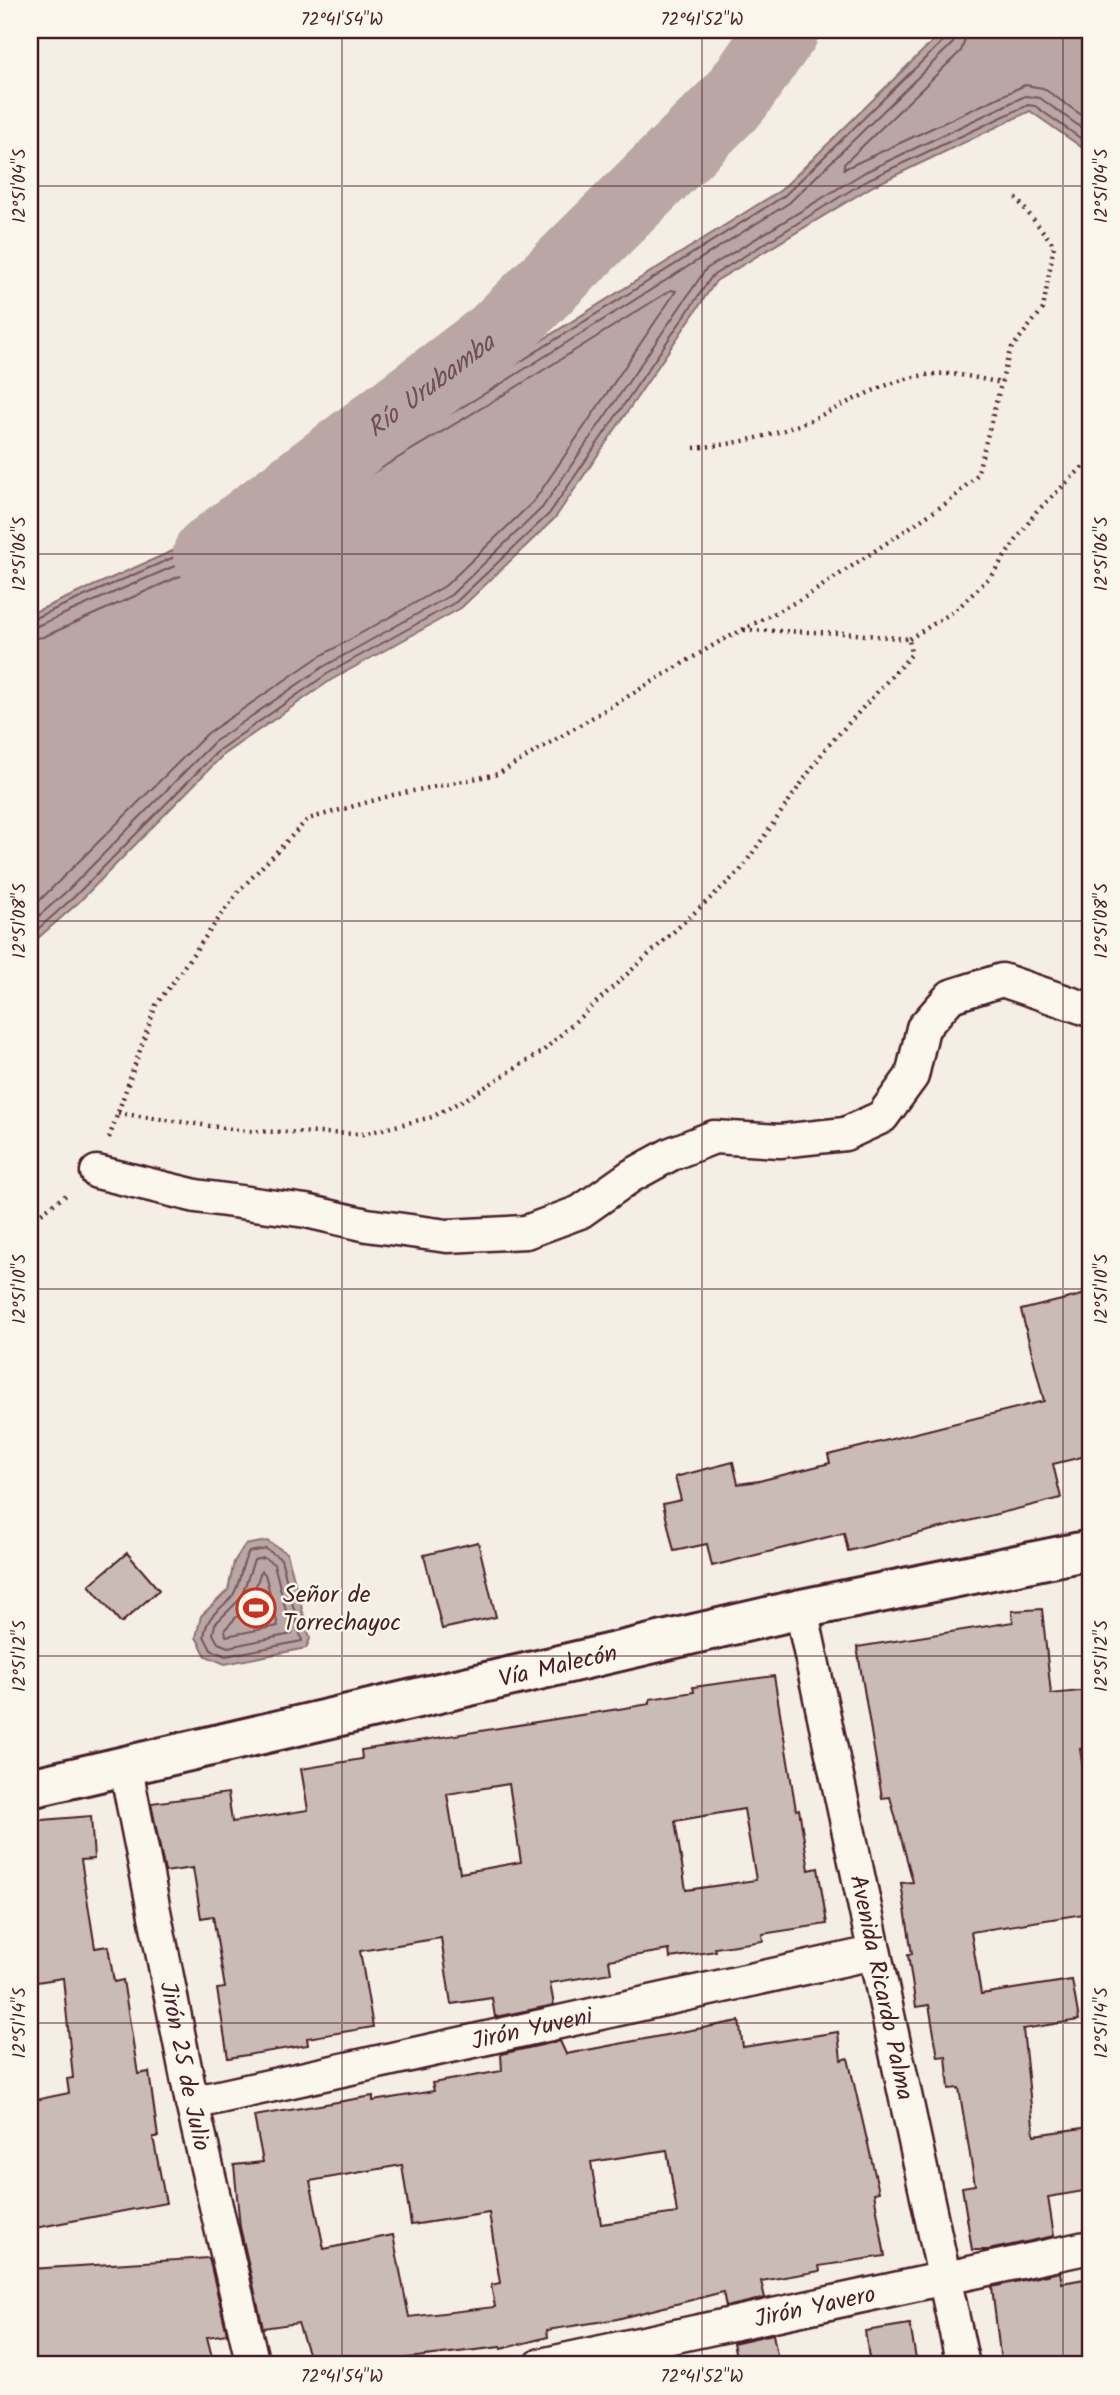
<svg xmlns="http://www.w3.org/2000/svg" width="1120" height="2395" viewBox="0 0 1120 2395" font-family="Kalam,sans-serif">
	<rect width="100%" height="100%" fill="#f4eee4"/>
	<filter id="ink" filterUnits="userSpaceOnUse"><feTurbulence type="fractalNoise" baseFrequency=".0143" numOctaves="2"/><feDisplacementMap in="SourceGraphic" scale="14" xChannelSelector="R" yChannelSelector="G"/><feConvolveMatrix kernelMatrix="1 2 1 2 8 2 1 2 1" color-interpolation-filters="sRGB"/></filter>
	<g filter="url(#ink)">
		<g fill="#baa7a5" stroke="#8d7174" stroke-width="2">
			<polygon points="944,30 1090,30 1090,153 1030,111 873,186 716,281 555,518 461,608 331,680 224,754 79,902 30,945 30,614 247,518 496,369 781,190"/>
			<polygon points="267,1541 287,1553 310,1639 306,1648 225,1664 206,1656 196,1637 201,1616 228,1590 234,1562 245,1545"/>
		</g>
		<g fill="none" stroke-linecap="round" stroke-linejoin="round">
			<g stroke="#77555c" stroke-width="2">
				<polyline points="968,30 961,51 844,164 844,169 1025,85 1043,88 1090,121"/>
				<polyline points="30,620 250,524 499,375 784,196 946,38 949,30"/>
				<polyline points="30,629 255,531 504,382 789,203 953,43 957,30"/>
				<polyline points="30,639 43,637 259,541 510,391 671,290 676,291 534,501 445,586 317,658 208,733 30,910"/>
				<polyline points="30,924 68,890 214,742 323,667 451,595 542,508 706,269 865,172 1025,96 1040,98 1090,134"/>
				<polyline points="30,936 74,897 220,749 327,674 456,602 549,514 712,276 869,179 1028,105 1035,106 1090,145"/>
				<path d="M266,1549L281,1559L302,1641L226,1656L211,1650L204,1636C208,1612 220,1612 233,1595C241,1583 240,1565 249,1552Z"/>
				<polygon points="264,1558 274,1564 292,1634 228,1647 218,1643 213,1634 215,1624 241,1598 254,1560"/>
				<polygon points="261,1571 265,1574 278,1626 226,1636 225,1629 250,1603"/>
			</g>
			<path stroke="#baa7a5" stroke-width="72" id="s1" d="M209,553L495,336L735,98L783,30"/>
		</g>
		<g fill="#cabbb6" stroke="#4a1f2b" stroke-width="2" fill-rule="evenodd">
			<polygon points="1090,1293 1090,1455 1053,1464 1061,1498 848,1551 844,1533 712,1566 707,1544 674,1551 663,1504 681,1500 675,1477 733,1462 738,1484 759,1481 830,1463 828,1455 1044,1401 1021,1310"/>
			<polygon points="478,1542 496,1617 442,1629 424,1555"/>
			<polygon points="127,1553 159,1590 121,1623 89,1585"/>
			<polygon points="1042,1609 1051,1694 1090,1690 1090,1748 1080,1749 1090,1813 1090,1913 971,1932 981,1994 1072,1980 1079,2020 1023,2029 1034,2135 1090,2127 1090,2190 1048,2197 1054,2236 988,2250 972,2250 962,2187 975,2185 959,2088 949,2089 946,2056 938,2057 929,2005 916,2007 908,1955 912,1954 901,1883 913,1882 890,1797 882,1798 857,1647 1013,1622 1012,1611"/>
			<path d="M774,1676L796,1810L799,1809L809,1870L818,1868L827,1924L762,1934L763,1941L715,1948L716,1951L670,1958L669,1950L609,1960L611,1973L550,1983L554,2005L495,2017L492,1998L451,2004L441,1938L360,1951L373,2027L307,2038L308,2045L228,2058L217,1989L225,1988L213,1916L201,1918L193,1868L165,1872L151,1803L228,1793L232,1822L308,1810L301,1769L362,1759L361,1750L650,1704V1699L694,1692L693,1687ZM509,1784L521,1862L460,1873L447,1794ZM744,1809L756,1880L686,1890L675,1821Z"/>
			<polygon points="91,1816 94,1859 81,1860 95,1948 108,1946 114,1982 123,1980 138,2074 149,2072 158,2137 153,2137 166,2203 30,2229 30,2101 69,2093 67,2079 73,2078 63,1978 30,1983 30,1821"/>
			<path d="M739,2021L743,2047L838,2032L841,2060L848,2058L879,2192L874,2193L885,2256L819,2266L820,2271L761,2281L765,2298L726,2307L723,2292L617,2319L547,2330L548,2337L501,2349V2347L400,2359L380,2365H312L298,2323L263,2328L240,2227L234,2165L263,2162L254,2116L373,2096V2101L434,2091L432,2083L502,2071L501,2054L560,2041L566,2054ZM667,2150L677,2213L601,2224L591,2162ZM402,2165L411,2225L489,2213L500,2283L491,2285L495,2307L409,2317L393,2235L324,2249L310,2181Z"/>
			<polygon points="209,2258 227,2334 207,2337 214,2365 30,2365 30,2269"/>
			<polygon points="1060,2272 1062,2283 1090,2278 1090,2365 1043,2365 1042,2358 1001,2363 992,2287"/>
			<polygon points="910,2324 917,2365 870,2365 865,2331"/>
			<polygon points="773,2334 779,2365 738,2365 733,2343"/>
		</g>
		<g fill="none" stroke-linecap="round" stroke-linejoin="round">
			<g stroke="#4a1f2b" stroke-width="37">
				<g id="minor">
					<polyline points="97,1172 196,1196 306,1211 367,1225 447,1236 526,1232 580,1212 631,1176 671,1154 714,1137 780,1141 845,1134 882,1117 912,1076 923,1028 951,996 1002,980 1090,1010"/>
					<path id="s2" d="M801,1609L963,2365"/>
					<path id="s3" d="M125,1764L192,2103L253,2365"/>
					<path id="s4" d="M192,2103L873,1953"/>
					<path id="s5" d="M541,2365L1090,2247"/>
				</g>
			</g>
			<g stroke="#4a1f2b" stroke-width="44">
				<g id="primary">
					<path id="s6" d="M30,1788L801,1609L1090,1550"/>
				</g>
			</g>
			<g stroke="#4a1f2b" stroke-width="4.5" stroke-dasharray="2 5" stroke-linecap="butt">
				<path d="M694,448C728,445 760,439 793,427C843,409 893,371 949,374C967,375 985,380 1002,383"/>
				<polyline points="909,639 956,610 991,576 1036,512 1090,460"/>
				<polyline points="118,1113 245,1131 363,1134 432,1117 471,1096 543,1051 740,871 826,748 911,655 909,639 844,633 744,630"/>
				<polyline points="109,1138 156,1005 238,892 308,819 393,795 498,774 717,643 807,596 951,500 977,475 1010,350 1043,309 1054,245 1016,198"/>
				<polyline points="30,1221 69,1193"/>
			</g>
			<use href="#minor" stroke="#fbf7ec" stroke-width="32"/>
			<use href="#primary" stroke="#fbf7ec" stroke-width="38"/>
		</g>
	</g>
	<path fill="none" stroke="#4a1f2b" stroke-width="2" stroke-opacity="0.45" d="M342,30V2365M702,30V2365M1063,30V2365M30,186H1090M30,554H1090M30,921H1090M30,1289H1090M30,1656H1090M30,2023H1090"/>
	<defs>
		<g id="stadium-ring" transform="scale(2.0125)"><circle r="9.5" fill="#fbf7ec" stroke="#c8321e" stroke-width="1.5"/><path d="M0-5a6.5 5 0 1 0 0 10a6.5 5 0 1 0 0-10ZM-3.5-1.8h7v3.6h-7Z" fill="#c8321e"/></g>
	</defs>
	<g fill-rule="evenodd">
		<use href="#stadium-ring" x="256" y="1608"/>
	</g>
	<g text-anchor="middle" stroke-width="5" stroke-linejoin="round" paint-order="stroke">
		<g font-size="24" fill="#4a1f2b" stroke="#fbf7ec" text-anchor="start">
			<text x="283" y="1602">Señor de<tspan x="283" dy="28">Torrechayoc</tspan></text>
		</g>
		<g font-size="24" fill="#4a1f2b" stroke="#fbf7ec">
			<text dy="8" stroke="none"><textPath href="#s6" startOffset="542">Vía Malecón</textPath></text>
			<text dy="8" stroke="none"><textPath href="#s2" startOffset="387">Avenida Ricardo Palma</textPath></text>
			<text dy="8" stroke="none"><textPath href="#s4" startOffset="348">Jirón Yuveni</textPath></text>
			<text dy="8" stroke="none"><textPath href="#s3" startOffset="308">Jirón 25 de Julio</textPath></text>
			<text dy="8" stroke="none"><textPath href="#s5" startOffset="280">Jirón Yavero</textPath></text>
		</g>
		<g font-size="26" font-style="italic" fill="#714f56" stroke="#fbf7ec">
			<text dy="9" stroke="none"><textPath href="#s1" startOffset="278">Río Urubamba</textPath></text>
		</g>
	</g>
	<rect width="1120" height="2395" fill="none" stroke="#fbf7ec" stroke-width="77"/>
	<rect x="38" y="38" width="1044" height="2318" fill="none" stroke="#4a1f2b" stroke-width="2.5"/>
	<g font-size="18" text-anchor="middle" fill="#4a1f2b">
		<text x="342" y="25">72°41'54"W</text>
		<text x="702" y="25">72°41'52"W</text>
		<text transform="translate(19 186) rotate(-90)" y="6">12°51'04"S</text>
		<text transform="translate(1101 186) rotate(-90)" y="6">12°51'04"S</text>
		<text transform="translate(19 554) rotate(-90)" y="6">12°51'06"S</text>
		<text transform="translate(1101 554) rotate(-90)" y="6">12°51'06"S</text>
		<text transform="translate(19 921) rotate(-90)" y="6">12°51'08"S</text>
		<text transform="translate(1101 921) rotate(-90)" y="6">12°51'08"S</text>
		<text transform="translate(19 1289) rotate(-90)" y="6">12°51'10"S</text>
		<text transform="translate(1101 1289) rotate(-90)" y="6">12°51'10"S</text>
		<text transform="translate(19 1656) rotate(-90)" y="6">12°51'12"S</text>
		<text transform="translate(1101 1656) rotate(-90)" y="6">12°51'12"S</text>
		<text transform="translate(19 2023) rotate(-90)" y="6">12°51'14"S</text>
		<text transform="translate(1101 2023) rotate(-90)" y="6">12°51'14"S</text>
		<text x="342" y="2382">72°41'54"W</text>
		<text x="702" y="2382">72°41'52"W</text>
	</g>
</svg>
